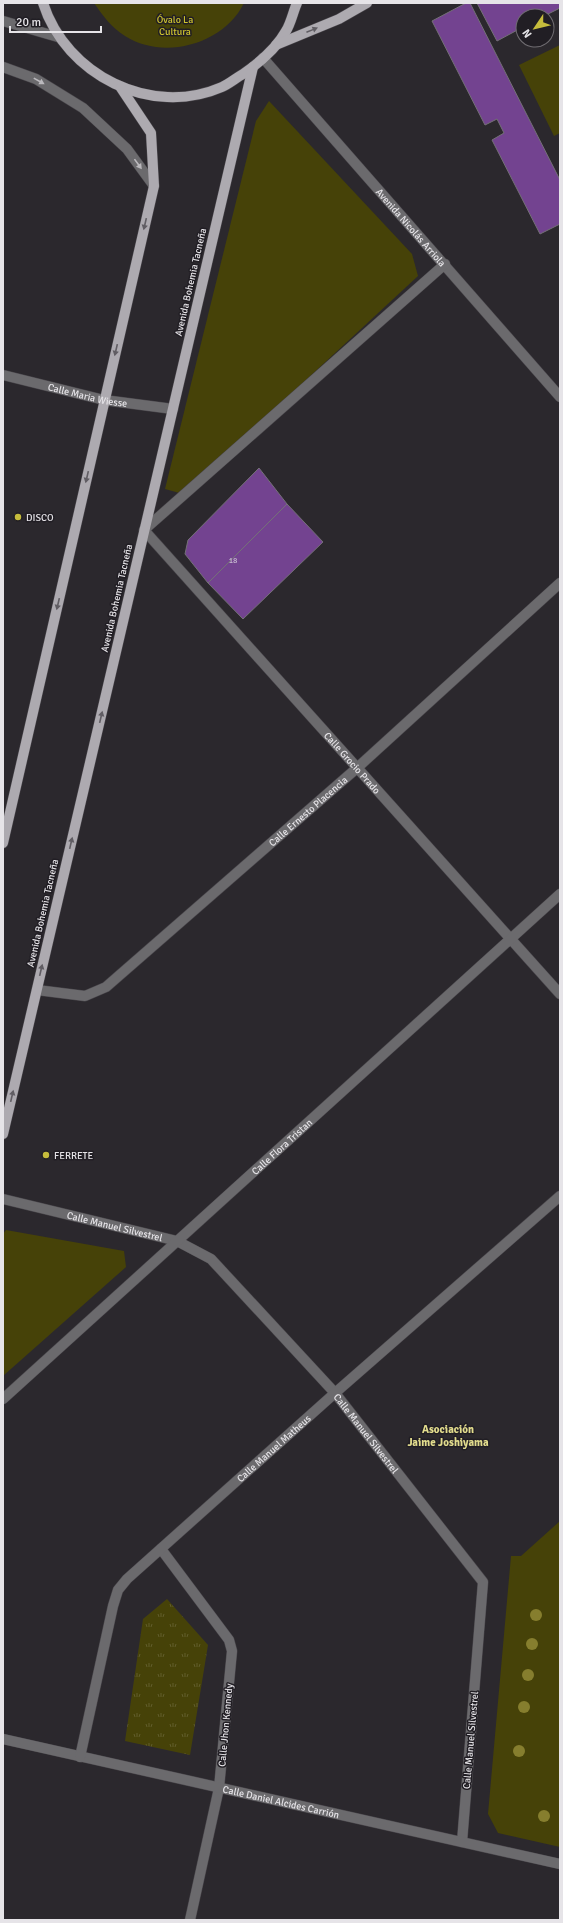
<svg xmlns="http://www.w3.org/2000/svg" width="563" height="1923" viewBox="0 0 563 1923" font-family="Signika,sans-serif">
	<defs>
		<pattern id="grass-tufts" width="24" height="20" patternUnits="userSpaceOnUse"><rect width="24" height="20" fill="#464208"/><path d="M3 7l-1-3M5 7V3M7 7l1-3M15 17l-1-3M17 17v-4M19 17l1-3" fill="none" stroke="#615d2c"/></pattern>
	</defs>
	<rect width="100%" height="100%" fill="#2b282d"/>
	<polygon fill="url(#grass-tufts)" points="167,1599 208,1645 190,1755 125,1741 143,1619"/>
	<g fill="#464208">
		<path d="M94,3H244C224,44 164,61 125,36C112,28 103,16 94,3Z"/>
		<polygon points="560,45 560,133 554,136 519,65"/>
		<polygon points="269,101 412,254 418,276 183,494 165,489 256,121"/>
		<polygon points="6,1230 124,1251 126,1267 3,1376 3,1234"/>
		<polygon points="560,1521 560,1847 498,1833 488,1814 511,1556 521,1556"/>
	</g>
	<g fill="#734390" stroke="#747077">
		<polygon points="466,3 470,3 560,180 560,224 540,234 492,140 504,133 497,119 485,125 432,21"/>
		<polygon points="477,3 560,3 560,8 544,16 523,16 523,27 497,41"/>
		<polygon points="259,468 287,504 208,583 185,554 188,540"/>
		<polygon points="287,504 323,542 243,619 208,583"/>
	</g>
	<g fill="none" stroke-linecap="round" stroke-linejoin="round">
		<g stroke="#49464b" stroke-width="11">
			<g id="minor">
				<polyline points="3,21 58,37"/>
				<path id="s1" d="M263,58L560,397"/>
				<polyline points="3,67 36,79 83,108 127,149 154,186"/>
				<path id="s2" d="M445,264L144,530L560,994"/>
				<path id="s3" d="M3,375L104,400L173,409"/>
				<path id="s4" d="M37,990L85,996L106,987L357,768L560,583"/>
				<path id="s5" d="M3,1199L177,1241L211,1259L335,1393L483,1582L462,1842"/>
				<path id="s6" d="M3,1399L560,894"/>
				<polyline points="161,1549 229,1640 232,1651 219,1788 190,1920"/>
				<path id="s7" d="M3,1739L560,1864"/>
				<path id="s8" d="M80,1757L113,1606L118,1590L127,1579L335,1393L560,1196"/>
			</g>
		</g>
		<g stroke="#49464b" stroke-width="11">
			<g id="major">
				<path d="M43,3C66,75 151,118 222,87C229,84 236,78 243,74C259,63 276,49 286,31C291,23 293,12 297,3"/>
				<polyline points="276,45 339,19 367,3"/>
				<polyline points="3,843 154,186 151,133 121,88"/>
				<polyline points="3,1134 253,67"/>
			</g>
		</g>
		<use href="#minor" stroke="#6b6a6d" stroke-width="10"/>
		<use href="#major" stroke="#adaab0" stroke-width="10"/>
	</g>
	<g fill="#867e2e">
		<circle cx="536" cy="1615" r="6"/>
		<circle cx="532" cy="1644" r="6"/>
		<circle cx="528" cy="1675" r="6"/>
		<circle cx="524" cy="1707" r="6"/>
		<circle cx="519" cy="1751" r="6"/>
		<circle cx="544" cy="1816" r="6"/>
	</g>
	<defs><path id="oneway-solid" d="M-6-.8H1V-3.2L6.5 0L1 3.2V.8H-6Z"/></defs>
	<g fill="#605d63">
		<use href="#oneway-solid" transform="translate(312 30) rotate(-22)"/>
		<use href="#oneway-solid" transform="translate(145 224) rotate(103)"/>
		<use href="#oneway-solid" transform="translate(116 350) rotate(103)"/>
		<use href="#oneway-solid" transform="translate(87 477) rotate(103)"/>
		<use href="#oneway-solid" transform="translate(58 604) rotate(103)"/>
		<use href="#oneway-solid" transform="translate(101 717) rotate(-77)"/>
		<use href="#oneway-solid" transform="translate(71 843) rotate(-77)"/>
		<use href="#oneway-solid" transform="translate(41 970) rotate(-77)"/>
		<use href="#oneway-solid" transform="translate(12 1096) rotate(-77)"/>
	</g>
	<g fill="#bbb9bd">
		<use href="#oneway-solid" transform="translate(39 81) rotate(29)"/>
		<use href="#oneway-solid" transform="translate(138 164) rotate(54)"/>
	</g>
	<g fill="#c6bc3c" stroke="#211e24" stroke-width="1.5">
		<circle cx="18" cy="517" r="4"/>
		<circle cx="46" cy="1155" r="4"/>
	</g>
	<g text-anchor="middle" stroke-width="3" stroke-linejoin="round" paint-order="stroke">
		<g font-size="8" fill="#c9bcd2">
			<text x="233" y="563">18</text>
		</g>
		<g font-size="10" fill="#d0c52f" stroke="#211e24">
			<text x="175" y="23">Óvalo La<tspan x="175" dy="12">Cultura</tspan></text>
		</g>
		<g font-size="10" fill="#e6e4e8" stroke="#211e24">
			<text dy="4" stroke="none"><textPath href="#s1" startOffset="225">Avenida Nicolás Arriola</textPath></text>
			<text transform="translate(190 282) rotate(-77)" y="4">Avenida Bohemia Tacneña</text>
			<text dy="4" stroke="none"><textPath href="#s3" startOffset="87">Calle Maria Wiesse</textPath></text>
			<text transform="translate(116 598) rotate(-77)" y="4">Avenida Bohemia Tacneña</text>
			<text dy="4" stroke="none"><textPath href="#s2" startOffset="714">Calle Grocio Prado</textPath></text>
			<text dy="4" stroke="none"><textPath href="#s4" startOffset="339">Calle Ernesto Placencia</textPath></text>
			<text transform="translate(42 913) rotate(-77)" y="4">Avenida Bohemia Tacneña</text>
			<text dy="4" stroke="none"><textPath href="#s6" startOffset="376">Calle Flora Tristan</textPath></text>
			<text dy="4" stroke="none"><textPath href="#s5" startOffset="115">Calle Manuel Silvestrel</textPath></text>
			<text dy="4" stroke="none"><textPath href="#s5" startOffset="451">Calle Manuel Silvestrel</textPath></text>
			<text dy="4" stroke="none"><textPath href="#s8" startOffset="382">Calle Manuel Matheus</textPath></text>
			<text transform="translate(225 1725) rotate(-85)" y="4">Calle Jhon Kennedy</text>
			<text transform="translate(470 1740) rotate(-85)" y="4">Calle Manuel Silvestrel</text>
			<text dy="4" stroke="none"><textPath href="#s7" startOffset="285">Calle Daniel Alcides Carrión</textPath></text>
		</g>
		<g font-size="10" fill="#e6e4e8" stroke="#211e24" text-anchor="start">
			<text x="26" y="521">DISCO</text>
			<text x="54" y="1159">FERRETE</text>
		</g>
		<g font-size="11" font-weight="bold" fill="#e2dc8d" stroke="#211e24">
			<text x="448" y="1433">Asociación<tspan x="448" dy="13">Jaime Joshiyama</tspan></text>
		</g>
	</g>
	<rect width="563" height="1923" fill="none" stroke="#e6e4e8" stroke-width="8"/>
	<g transform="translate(535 28) rotate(235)"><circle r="19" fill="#211e24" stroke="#706d72"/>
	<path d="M0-3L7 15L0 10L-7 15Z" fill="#c6bc3c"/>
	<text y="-6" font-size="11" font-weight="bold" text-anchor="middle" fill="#e6e4e8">N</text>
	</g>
	<path d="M10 26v6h91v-6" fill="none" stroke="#e6e4e8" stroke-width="2"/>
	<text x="16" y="26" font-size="12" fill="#e6e4e8" stroke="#211e24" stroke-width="3" paint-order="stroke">20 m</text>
</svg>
